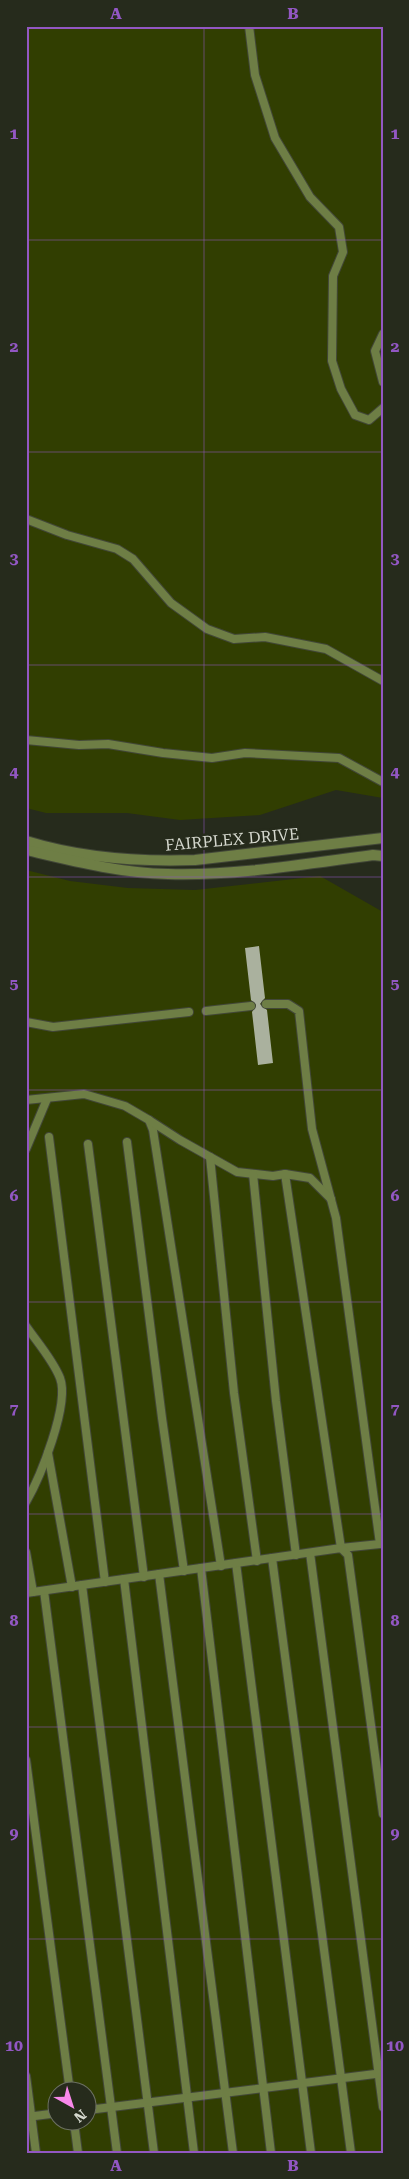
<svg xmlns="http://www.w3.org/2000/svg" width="409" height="2179" viewBox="0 0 409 2179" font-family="'Roboto Serif',serif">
	<rect width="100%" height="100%" fill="#262b1c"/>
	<g fill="#313e01" fill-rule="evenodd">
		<polygon points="26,26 383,26 383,798 336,790 260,815 180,820 127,813 46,813 26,808"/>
		<path d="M26,870L70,881L128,888L195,890L320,876L383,912V2153H26ZM58,2092H88V2122H58Z"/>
	</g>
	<polygon fill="#aab19e" points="259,946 265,998 260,1004 267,1010 273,1063 258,1065 252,1012 256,1005 251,1000 245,948"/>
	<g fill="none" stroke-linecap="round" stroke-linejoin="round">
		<g stroke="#424738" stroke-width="10">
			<g id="service">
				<polyline points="249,26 255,75 275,138 310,197 339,227 343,252 333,276 332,361 341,389 355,415 369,420 383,408"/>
				<polyline points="383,334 375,351 383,382"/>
				<polyline points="26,519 67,535 117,549 133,559 171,603 207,629 234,639 265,637 326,649 383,681"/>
				<polyline points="26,740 79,745 108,744 163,753 212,758 245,753 339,758 383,782"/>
				<polyline points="266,1004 288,1004 299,1011 312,1129 336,1218 380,1544 341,1548 285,1174"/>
				<polyline points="206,1011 251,1006"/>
				<polyline points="26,1022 53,1027 189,1012"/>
				<polyline points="26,1100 84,1094 125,1106 149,1120 153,1130 221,1566"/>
				<polyline points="149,1120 180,1140 237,1172 273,1176 285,1174 310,1178 331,1199"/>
				<polyline points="49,1137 105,1582"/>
				<polyline points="127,1142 162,1418 184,1571"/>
				<polyline points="88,1144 144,1577"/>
				<polyline points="26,1149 47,1099"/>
				<polyline points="210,1157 234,1393 257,1561"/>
				<polyline points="253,1174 276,1401 296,1555"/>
				<path d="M26,1326C37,1342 53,1360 60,1378C70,1404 40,1478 26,1502"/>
				<polyline points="48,1453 72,1587"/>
				<polyline points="26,1552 33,1592"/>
				<polyline points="310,1553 383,2107"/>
				<polyline points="272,1558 351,2153"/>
				<polyline points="236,1563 311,2153"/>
				<polyline points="201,1568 271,2153"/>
				<polyline points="159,1574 233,2153"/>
				<polyline points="124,1579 194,2153"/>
				<polyline points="82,1585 154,2153"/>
				<polyline points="44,1591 117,2153"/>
				<polyline points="26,1593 341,1548 348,1555 383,1814"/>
				<polyline points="26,1760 70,2092"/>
				<polyline points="26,2076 36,2153"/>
				<polyline points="88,2110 383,2073"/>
				<polyline points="27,2117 58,2113"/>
				<polyline points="74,2122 78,2153"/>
			</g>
		</g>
		<g stroke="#424738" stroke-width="12">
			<g id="tertiary">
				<path d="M26,841C81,858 138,862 195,860L383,838"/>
				<path d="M26,850C73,861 120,873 168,874C236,876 305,864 373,855L383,856"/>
			</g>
		</g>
		<use href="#service" stroke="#6e7e45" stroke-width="8"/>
		<use href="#tertiary" stroke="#6e7e45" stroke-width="10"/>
	</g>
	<path fill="none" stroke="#9257c3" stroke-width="1" stroke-opacity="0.55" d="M204,26V2153M26,240H383M26,452H383M26,665H383M26,877H383M26,1090H383M26,1302H383M26,1514H383M26,1727H383M26,1939H383"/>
	<g text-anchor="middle" stroke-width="5" stroke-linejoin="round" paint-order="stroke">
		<g font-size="16" fill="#d5d8ce" stroke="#262b1c">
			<text transform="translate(232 839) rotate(-5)" y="6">FAIRPLEX DRIVE</text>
		</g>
	</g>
	<rect width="409" height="2179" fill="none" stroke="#262b1c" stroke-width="55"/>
	<g transform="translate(72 2106) rotate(141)"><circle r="24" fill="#262b1c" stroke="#6c7063"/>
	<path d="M0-4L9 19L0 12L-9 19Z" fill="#f888ea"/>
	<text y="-8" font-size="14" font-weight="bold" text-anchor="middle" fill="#d5d8ce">N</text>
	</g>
	<rect x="28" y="28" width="354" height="2124" fill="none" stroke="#9257c3" stroke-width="2"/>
	<g font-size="16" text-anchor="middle" font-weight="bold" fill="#9257c3">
		<text x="116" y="19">A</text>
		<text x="293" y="19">B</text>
		<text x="14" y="139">1</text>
		<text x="395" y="139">1</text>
		<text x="14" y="352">2</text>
		<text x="395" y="352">2</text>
		<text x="14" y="564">3</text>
		<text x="395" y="564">3</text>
		<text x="14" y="777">4</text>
		<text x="395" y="777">4</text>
		<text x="14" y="989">5</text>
		<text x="395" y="989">5</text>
		<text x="14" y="1201">6</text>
		<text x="395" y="1201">6</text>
		<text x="14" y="1414">7</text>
		<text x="395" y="1414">7</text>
		<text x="14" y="1626">8</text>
		<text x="395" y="1626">8</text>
		<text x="14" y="1839">9</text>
		<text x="395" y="1839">9</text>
		<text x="14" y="2051">10</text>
		<text x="395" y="2051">10</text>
		<text x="116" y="2171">A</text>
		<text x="293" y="2171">B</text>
	</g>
</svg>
